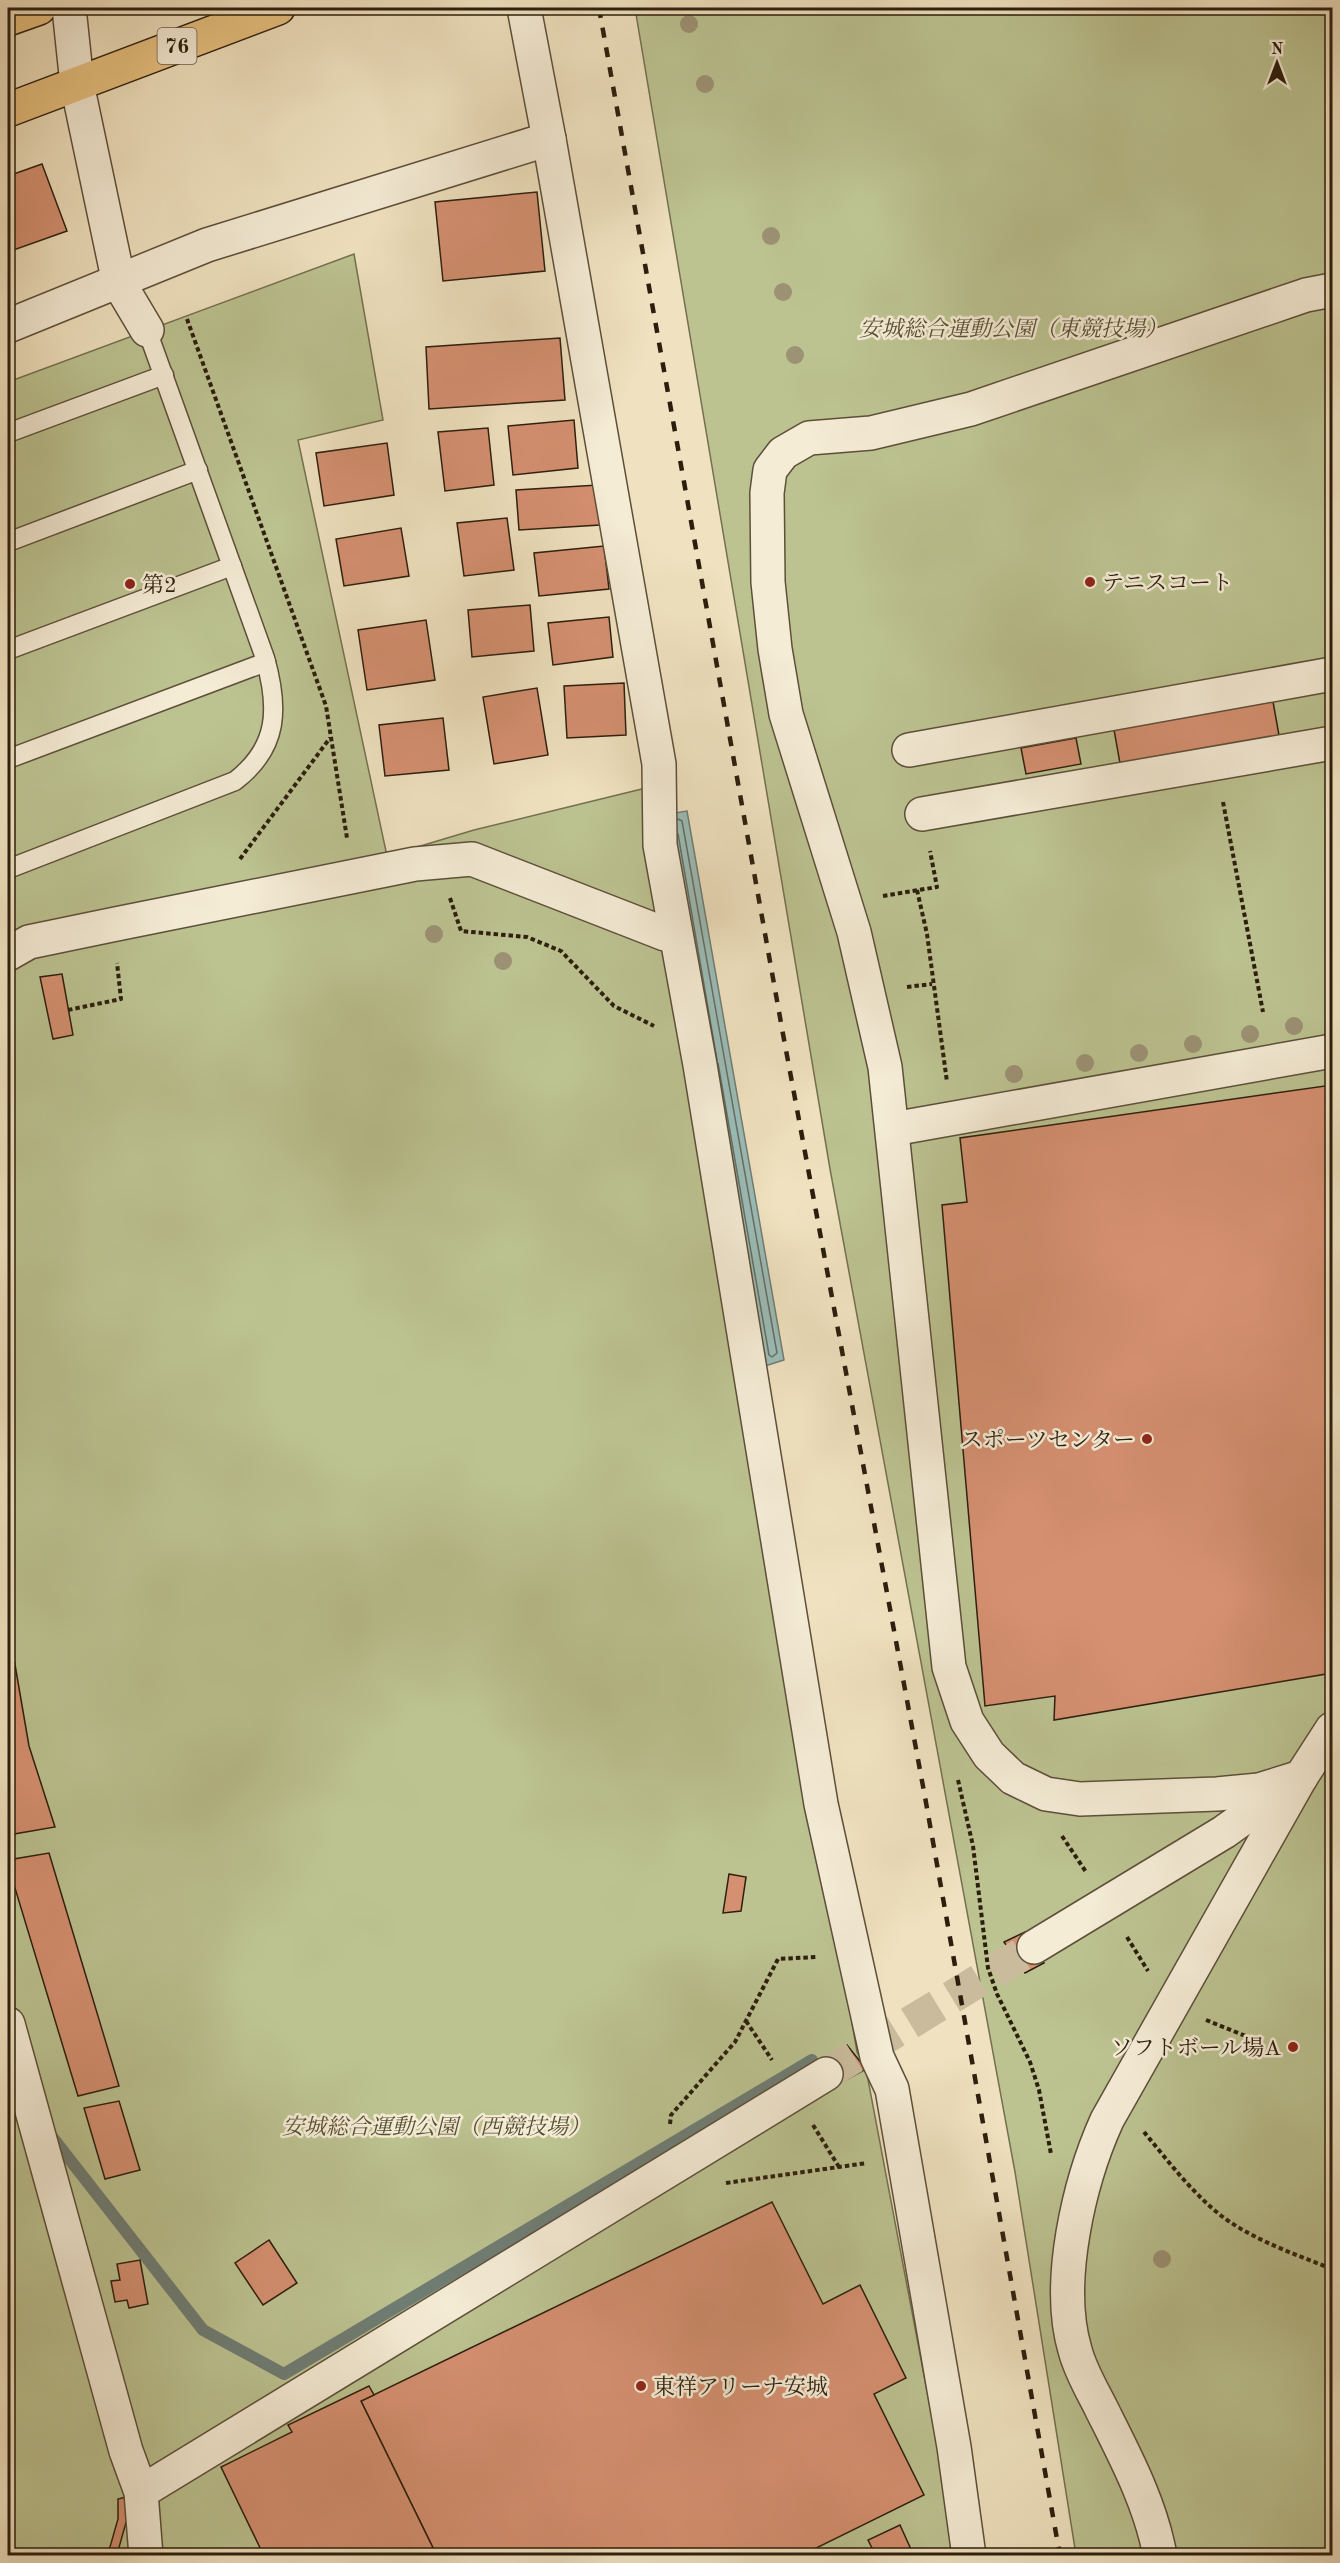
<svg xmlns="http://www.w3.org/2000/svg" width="1340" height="2563" viewBox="0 0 1340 2563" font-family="'Old Standard TT','Noto Serif JP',serif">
	<rect width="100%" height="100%" fill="#f0e2c0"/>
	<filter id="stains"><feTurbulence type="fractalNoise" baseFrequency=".00333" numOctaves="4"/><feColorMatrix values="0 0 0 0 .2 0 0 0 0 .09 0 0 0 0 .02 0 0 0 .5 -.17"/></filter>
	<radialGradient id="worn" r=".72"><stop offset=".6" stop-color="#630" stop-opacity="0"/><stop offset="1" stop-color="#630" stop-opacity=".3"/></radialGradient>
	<g fill="#bcc391" stroke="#747050" stroke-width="1.5">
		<polygon points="635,8 1332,8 1332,2555 1076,2555 1015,2172 830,1169"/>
		<polygon points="354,254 383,420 298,440 387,856 474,830 646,788 720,1250 857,2052 866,2069 958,2555 8,2556 8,382"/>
	</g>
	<polygon fill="#9bbdb8" stroke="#6f7d74" stroke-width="1.5" points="687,811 784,1360 765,1366 668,814"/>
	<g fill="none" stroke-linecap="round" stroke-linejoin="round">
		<g stroke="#646e63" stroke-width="1.5">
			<polyline points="678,819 682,821 777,1353 772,1357 769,1355 718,1063"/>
			<polyline points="678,834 717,1060"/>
		</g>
		<polyline stroke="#6f7d74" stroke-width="12" points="49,2133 203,2330 284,2374 812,2060"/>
	</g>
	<g fill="#d59071" stroke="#2c1e0e" stroke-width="1.5">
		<polygon points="42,164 67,231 8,252 8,176"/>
		<polygon points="537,192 545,271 443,281 435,202"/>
		<polygon points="560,338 565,400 429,409 426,347"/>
		<polygon points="574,420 578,468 513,475 508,426"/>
		<polygon points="488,428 494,485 445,491 438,432"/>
		<polygon points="387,443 394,495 324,506 316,453"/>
		<polygon points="598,485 600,525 519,530 516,490"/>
		<polygon points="507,518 514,570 464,576 457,523"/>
		<polygon points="401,528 409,576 344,586 336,539"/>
		<polygon points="604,546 609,589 539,596 534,553"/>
		<polygon points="530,605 534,651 472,657 468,610"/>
		<polygon points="609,617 613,657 553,665 548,623"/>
		<polygon points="426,620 435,680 367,690 358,630"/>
		<polygon points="624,683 626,735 567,738 564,686"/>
		<polygon points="537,688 548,755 494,764 483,697"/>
		<polygon points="1272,696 1280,741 1121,769 1113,724"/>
		<polygon points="443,718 449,770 385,776 379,725"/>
		<polygon points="1076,738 1081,764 1026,774 1021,748"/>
		<polygon points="62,974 73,1035 53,1039 40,977"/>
		<polygon points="1332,1085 1332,1673 1054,1720 1055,1696 985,1706 942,1205 967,1202 960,1138"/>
		<polygon points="8,1624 29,1746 55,1827 8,1835"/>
		<polygon points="49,1853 119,2086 78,2096 8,1865 8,1860"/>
		<polygon points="729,1874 746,1877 741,1911 723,1913"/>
		<polygon points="1025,1932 1044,1963 1025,1973 1004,1942"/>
		<polygon points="847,2045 866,2069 833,2087 819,2062"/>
		<polygon points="119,2101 140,2170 105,2179 84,2108"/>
		<polygon points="772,2202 823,2304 860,2285 906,2378 874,2394 924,2495 800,2556 437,2556 361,2401"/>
		<polygon points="269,2240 297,2283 263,2305 235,2263"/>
		<polygon points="140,2260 148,2304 129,2308 127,2300 115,2302 111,2281 120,2280 117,2264"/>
		<polygon points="369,2386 374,2395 361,2401 437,2556 264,2556 221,2467 292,2432 288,2425"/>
		<polygon points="126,2497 127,2519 118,2551 114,2556 103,2556 110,2547 118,2519 118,2499"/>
		<polygon points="900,2525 914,2556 876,2556 868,2540"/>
	</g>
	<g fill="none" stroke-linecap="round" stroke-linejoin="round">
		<polyline stroke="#c9bb9c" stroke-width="33" stroke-dasharray="33 16" stroke-linecap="butt" points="826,2074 1034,1947"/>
		<g stroke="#5d4f3a" stroke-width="21">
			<g id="lane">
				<polyline points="8,433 164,375"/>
				<polyline points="8,542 198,470"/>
				<polyline points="8,650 232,566"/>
				<polyline points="8,759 266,662"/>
				<path d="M8,869L235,781C279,747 279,708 265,658L147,330"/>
			</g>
		</g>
		<g stroke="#5d4f3a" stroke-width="36">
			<g id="street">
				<polyline points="69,8 77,84 119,283 147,330"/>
				<polyline points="524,8 549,139 659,764 660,845 700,1065 821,1804 877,2057 892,2089 954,2447 969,2556"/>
				<polyline points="8,326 207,245 549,139"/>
				<polyline points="909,750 1332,674"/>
				<polyline points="922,814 1332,743"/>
				<polyline points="8,954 29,942 116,924 415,864 472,859 665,934"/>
				<polyline points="893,1129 1332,1051"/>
				<polyline points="1301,1777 1259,1790 1217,1794 1080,1799 1046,1794 1013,1778 989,1755 967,1721 949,1667 885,1067 854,932 786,714 775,649 768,582 767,493 770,470 783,453 809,438 871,433 971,409 1306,295 1332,290"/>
				<polyline points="1034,1947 1224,1832 1301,1777 1332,1729"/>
				<polyline points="8,2024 126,2451 141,2492 146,2556"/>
				<polyline points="141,2492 826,2074"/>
				<path d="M1160,2556C1151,2504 1124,2454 1101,2408C1092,2390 1080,2370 1075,2350C1055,2283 1079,2182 1107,2120L1301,1777"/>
			</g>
		</g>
		<g stroke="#2c1e0e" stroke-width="36">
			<g id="primary">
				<polyline points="8,19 39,8"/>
				<polyline points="8,110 278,8"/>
			</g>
		</g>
		<g stroke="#2c1e0e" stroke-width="4" stroke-dasharray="4.5 3" stroke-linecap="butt">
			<polyline points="187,319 326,706 347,838"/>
			<polyline points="1223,802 1263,1012"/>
			<polyline points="240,859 330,738"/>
			<polyline points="917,890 927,934 947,1082"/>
			<polyline points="883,896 937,887 930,851"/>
			<polyline points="450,898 461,931 527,937 561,951 614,1006 654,1026"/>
			<polyline points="907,987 932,984"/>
			<polyline points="68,1010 121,999 117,963"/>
			<polyline points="958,1780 973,1846 988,1968 997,1994 1030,2062 1039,2090 1051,2154"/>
			<polyline points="1062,1836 1086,1872"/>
			<polyline points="1127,1937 1148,1971"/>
			<polyline points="1206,2020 1258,2041"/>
			<polyline points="746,2021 772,2060"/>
			<polyline points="670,2124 671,2115 735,2042 778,1959 817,1957"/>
			<polyline points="813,2125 839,2167"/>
			<path d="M1144,2132C1169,2162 1195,2197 1227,2220C1259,2242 1297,2255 1332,2269"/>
			<polyline points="726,2183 867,2163"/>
		</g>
		<use href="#lane" stroke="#f5ecd6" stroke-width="18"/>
		<use href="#street" stroke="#f5ecd6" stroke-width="33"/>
		<use href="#primary" stroke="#e8c180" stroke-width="33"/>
		<polyline stroke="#2c1e0e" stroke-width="4.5" stroke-dasharray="10 10" stroke-linecap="butt" points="599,8 783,1034 925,1797 1060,2556"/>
	</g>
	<g fill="#9c9274">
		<circle cx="689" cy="24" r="9"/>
		<circle cx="705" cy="84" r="9"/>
		<circle cx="771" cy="236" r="9"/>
		<circle cx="783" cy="292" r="9"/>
		<circle cx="795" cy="355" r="9"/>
		<circle cx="434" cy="934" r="9"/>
		<circle cx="503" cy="961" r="9"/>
		<circle cx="1294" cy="1026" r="9"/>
		<circle cx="1250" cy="1034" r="9"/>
		<circle cx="1193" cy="1044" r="9"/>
		<circle cx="1139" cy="1053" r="9"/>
		<circle cx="1085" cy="1063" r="9"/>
		<circle cx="1014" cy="1074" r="9"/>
		<circle cx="1162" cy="2259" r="9"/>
	</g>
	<g fill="#8f2418" stroke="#f5ecd6" stroke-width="2">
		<circle cx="1090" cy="582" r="6"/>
		<circle cx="130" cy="584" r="6"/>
		<circle cx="1147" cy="1439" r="6"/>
		<circle cx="1293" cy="2047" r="6"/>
		<circle cx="641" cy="2386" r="6"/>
	</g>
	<g text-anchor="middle" stroke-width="5" stroke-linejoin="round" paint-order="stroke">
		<rect fill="#f5ecd6" stroke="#685c4a" stroke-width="1.5" x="157.5" y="28" width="39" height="36" rx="4.5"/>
		<g font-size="21" font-weight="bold" fill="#2c1e0e">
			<text x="177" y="53">76</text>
		</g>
		<g font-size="22" font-style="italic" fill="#575035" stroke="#f5ecd6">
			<text x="1013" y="336">安城総合運動公園（東競技場）</text>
			<text x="436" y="2134">安城総合運動公園（西競技場）</text>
		</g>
		<g font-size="22" fill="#2c1e0e" stroke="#f5ecd6" text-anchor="start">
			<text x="1102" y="590">テニスコート</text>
			<text x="142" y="592">第2</text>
			<text x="1135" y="1447" text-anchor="end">スポーツセンター</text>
			<text x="1281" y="2055" text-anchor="end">ソフトボール場A</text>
			<text x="653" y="2394">東祥アリーナ安城</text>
		</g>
	</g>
	<rect width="1340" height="2563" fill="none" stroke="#f0e2c0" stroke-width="30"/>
	<rect x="9" y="9" width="1322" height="2545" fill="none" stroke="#2c1e0e" stroke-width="3"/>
	<rect x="15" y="15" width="1310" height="2533" fill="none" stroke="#2c1e0e" stroke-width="1.5"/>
	<g transform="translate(1277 63)" stroke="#f5ecd6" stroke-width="4.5" paint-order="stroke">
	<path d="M0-4.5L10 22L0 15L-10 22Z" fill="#2c1e0e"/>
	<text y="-9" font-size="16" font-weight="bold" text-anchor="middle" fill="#2c1e0e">N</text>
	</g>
	<rect width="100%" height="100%" filter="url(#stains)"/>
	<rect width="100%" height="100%" fill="url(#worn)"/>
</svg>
